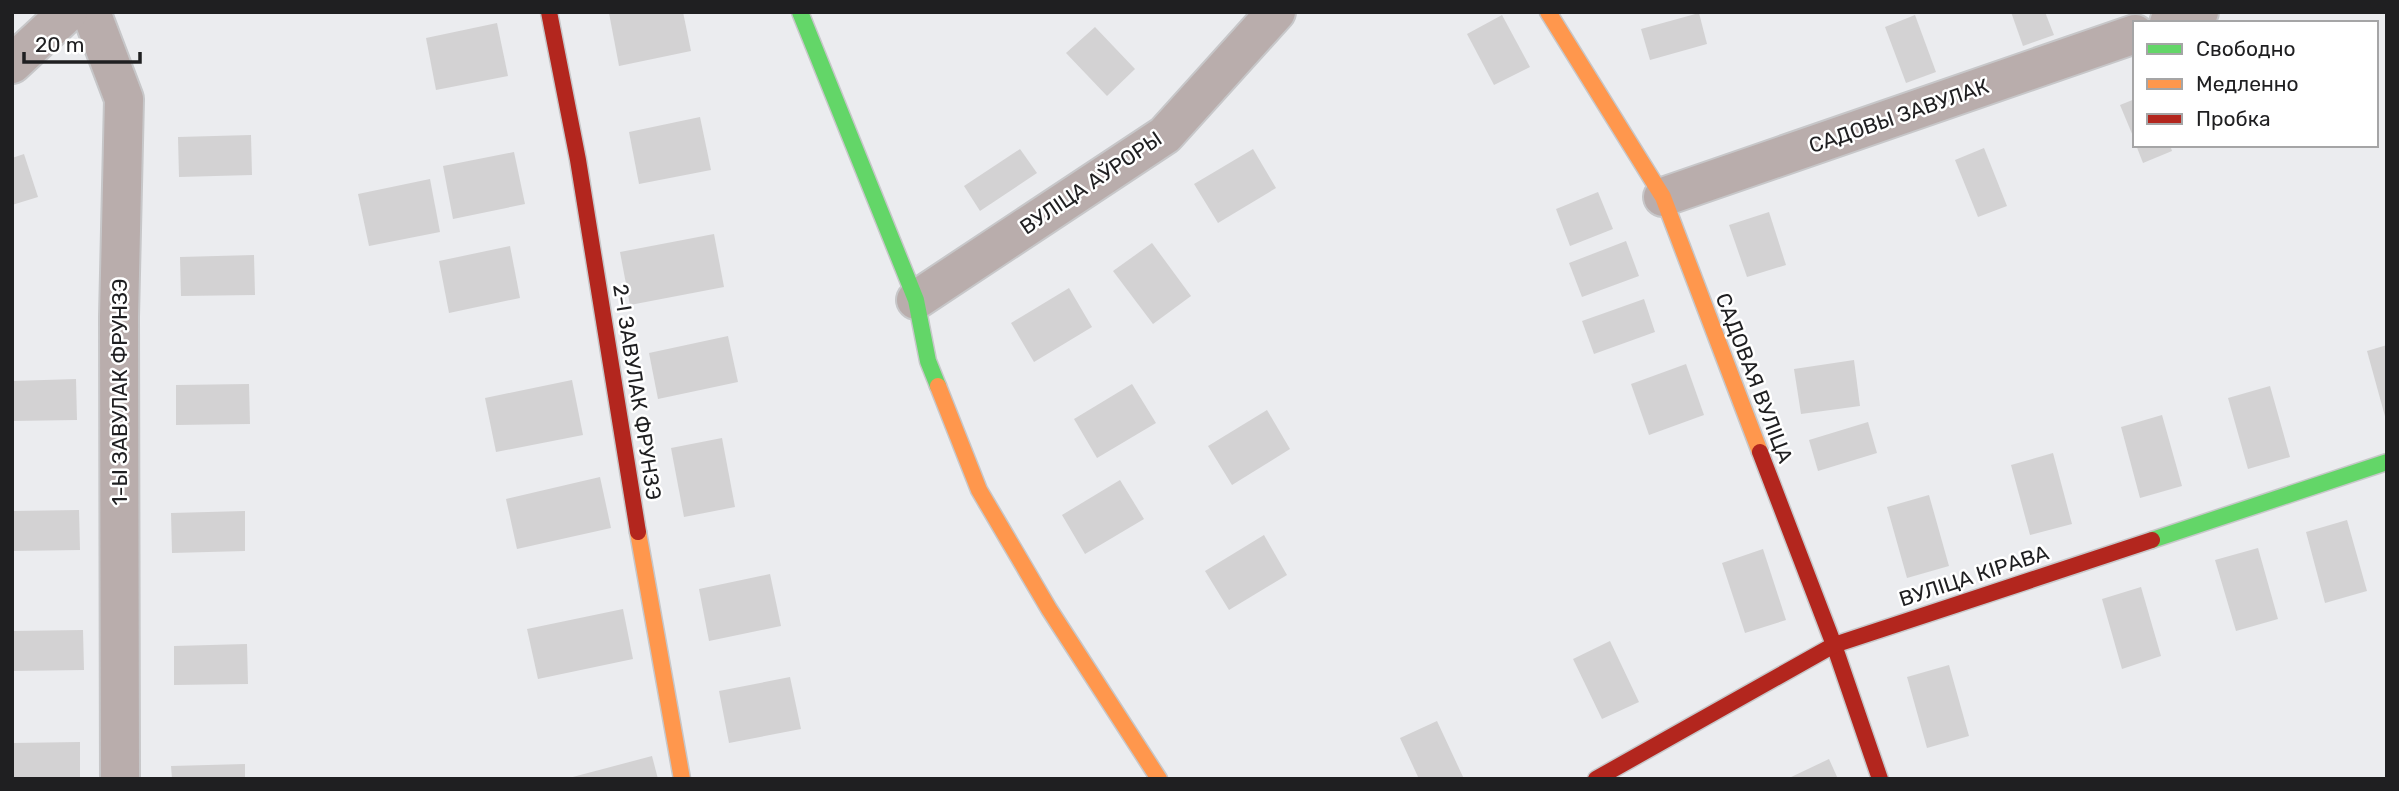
<svg xmlns="http://www.w3.org/2000/svg" width="2399" height="791" viewBox="0 0 2399 791" font-family="Rubik,sans-serif">
	<rect width="100%" height="100%" fill="#ebecef"/>
	<g fill="#d3d2d3">
		<polygon points="683,12 691,51 619,66 609,13"/>
		<polygon points="2011,12 2045,12 2054,35 2023,46"/>
		<polygon points="1699,13 1707,44 1650,60 1641,29"/>
		<polygon points="1502,15 1530,67 1494,85 1467,34"/>
		<polygon points="1915,15 1936,72 1906,83 1885,27"/>
		<polygon points="497,23 508,76 436,90 426,38"/>
		<polygon points="1095,27 1135,69 1107,96 1066,53"/>
		<polygon points="2135,99 2135,141 2120,105"/>
		<polygon points="700,117 711,170 639,184 629,132"/>
		<polygon points="251,135 252,175 179,177 178,137"/>
		<polygon points="2136,145 2170,145 2172,151 2143,163"/>
		<polygon points="1984,148 2007,206 1978,217 1955,160"/>
		<polygon points="1020,149 1037,173 980,211 964,186"/>
		<polygon points="1253,149 1276,188 1218,223 1194,184"/>
		<polygon points="514,152 525,204 453,219 443,166"/>
		<polygon points="24,154 38,197 12,205 12,158"/>
		<polygon points="430,179 440,232 369,246 358,194"/>
		<polygon points="1598,192 1613,229 1570,246 1556,209"/>
		<polygon points="1769,212 1786,265 1747,277 1729,225"/>
		<polygon points="714,234 724,287 630,305 620,252"/>
		<polygon points="1626,241 1639,276 1582,297 1569,263"/>
		<polygon points="1152,243 1191,296 1153,324 1113,271"/>
		<polygon points="510,246 520,298 449,313 439,261"/>
		<polygon points="254,255 255,295 181,296 180,257"/>
		<polygon points="1069,288 1092,327 1034,362 1011,323"/>
		<polygon points="1644,299 1655,332 1594,354 1582,321"/>
		<polygon points="728,336 738,382 658,399 649,353"/>
		<polygon points="2387,345 2387,420 2386,420 2367,351"/>
		<polygon points="1854,360 1860,406 1801,414 1794,369"/>
		<polygon points="1686,364 1704,415 1649,435 1631,384"/>
		<polygon points="76,379 77,420 12,421 12,381"/>
		<polygon points="572,380 583,435 496,452 485,398"/>
		<polygon points="249,384 250,424 176,425 176,385"/>
		<polygon points="1132,384 1156,423 1097,458 1074,419"/>
		<polygon points="2270,386 2290,457 2248,469 2228,398"/>
		<polygon points="1267,410 1290,449 1232,485 1208,446"/>
		<polygon points="2162,415 2182,486 2140,498 2121,427"/>
		<polygon points="1868,422 1877,453 1818,471 1809,440"/>
		<polygon points="722,438 735,507 684,517 671,448"/>
		<polygon points="2053,453 2072,524 2030,535 2011,465"/>
		<polygon points="600,477 611,528 517,549 506,499"/>
		<polygon points="1120,480 1144,519 1085,554 1062,515"/>
		<polygon points="1929,495 1949,566 1907,578 1887,507"/>
		<polygon points="79,510 80,550 12,551 12,511"/>
		<polygon points="245,511 245,551 172,553 171,513"/>
		<polygon points="2347,520 2367,591 2325,603 2306,532"/>
		<polygon points="1264,535 1287,575 1229,610 1205,571"/>
		<polygon points="2258,548 2278,619 2236,631 2215,560"/>
		<polygon points="1763,549 1786,620 1745,633 1722,563"/>
		<polygon points="770,574 781,626 709,641 699,589"/>
		<polygon points="2141,587 2161,656 2122,669 2102,599"/>
		<polygon points="623,609 633,659 538,679 527,629"/>
		<polygon points="83,630 84,670 12,671 12,631"/>
		<polygon points="1610,641 1639,702 1602,719 1573,659"/>
		<polygon points="247,644 248,684 174,685 174,646"/>
		<polygon points="1949,665 1969,736 1927,748 1907,677"/>
		<polygon points="790,677 801,729 729,743 719,691"/>
		<polygon points="1437,721 1464,779 1419,779 1400,738"/>
		<polygon points="80,742 80,779 12,779 12,743"/>
		<polygon points="652,756 658,779 569,779 569,778"/>
		<polygon points="1829,759 1838,779 1787,779"/>
		<polygon points="245,764 245,779 172,779 171,766"/>
	</g>
	<g fill="none" stroke-linecap="round" stroke-linejoin="round">
		<g stroke="#c7c7c9" stroke-width="42">
			<g id="street">
				<polyline points="91,12 124,99 119,317 120,779"/>
				<polyline points="2169,23 2199,12"/>
				<polyline points="12,64 68,12"/>
				<polyline points="1663,197 2135,34"/>
				<polyline points="916,300 1165,135 1276,12"/>
			</g>
		</g>
		<g stroke="#c7c7c9" stroke-width="19">
			<g id="fast">
				<polyline points="800,12 916,300 928,361 938,386"/>
				<polyline points="2152,540 2387,462"/>
			</g>
		</g>
		<g stroke="#c7c7c9" stroke-width="19">
			<g id="slow">
				<polyline points="1548,12 1663,197 1760,452"/>
				<polyline points="938,386 979,490 1049,609 1159,779"/>
				<polyline points="638,532 682,779"/>
			</g>
		</g>
		<g stroke="#c7c7c9" stroke-width="19">
			<g id="jam">
				<polyline points="549,12 578,160 638,532"/>
				<polyline points="1760,452 1834,645 1880,779"/>
				<polyline points="1596,779 1834,645 2152,540"/>
			</g>
		</g>
		<use href="#street" stroke="#b9adac" stroke-width="38"/>
		<use href="#fast" stroke="#63d668" stroke-width="16"/>
		<use href="#slow" stroke="#ff974d" stroke-width="16"/>
		<use href="#jam" stroke="#b3261e" stroke-width="16"/>
	</g>
	<g text-anchor="middle" stroke-width="5" stroke-linejoin="round" paint-order="stroke">
		<g font-size="21" fill="#1f1f21" stroke="#fff">
			<text transform="translate(1899 116) rotate(-19)" y="7">САДОВЫ ЗАВУЛАК</text>
			<text transform="translate(1091 183) rotate(-34)" y="7">ВУЛІЦА АЎРОРЫ</text>
			<text transform="translate(1754 378) rotate(69)" y="7">САДОВАЯ ВУЛІЦА</text>
			<text transform="translate(120 392) rotate(-90)" y="7">1-Ы ЗАВУЛАК ФРУНЗЭ</text>
			<text transform="translate(637 392) rotate(81)" y="7">2-І ЗАВУЛАК ФРУНЗЭ</text>
			<text transform="translate(1974 576) rotate(-18)" y="7">ВУЛІЦА КІРАВА</text>
		</g>
	</g>
	<rect width="2399" height="791" fill="none" stroke="#1f1f21" stroke-width="28"/>
	<rect x="2133" y="21" width="245" height="126" fill="#ffffff" stroke="#a5a5a6" stroke-width="2"/>
	<rect x="2147" y="44" width="35" height="10" fill="#63d668" stroke="#a5a5a6" stroke-width="2"/>
	<text x="2196" y="56" font-size="21" fill="#1f1f21">Свободно</text>
	<rect x="2147" y="79" width="35" height="10" fill="#ff974d" stroke="#a5a5a6" stroke-width="2"/>
	<text x="2196" y="91" font-size="21" fill="#1f1f21">Медленно</text>
	<rect x="2147" y="114" width="35" height="10" fill="#b3261e" stroke="#a5a5a6" stroke-width="2"/>
	<text x="2196" y="126" font-size="21" fill="#1f1f21">Пробка</text>
	<path d="M24 52v10h116v-10" fill="none" stroke="#1f1f21" stroke-width="3.5"/>
	<text x="35" y="52" font-size="21" fill="#1f1f21" stroke="#ffffff" stroke-width="5" paint-order="stroke">20 m</text>
</svg>
